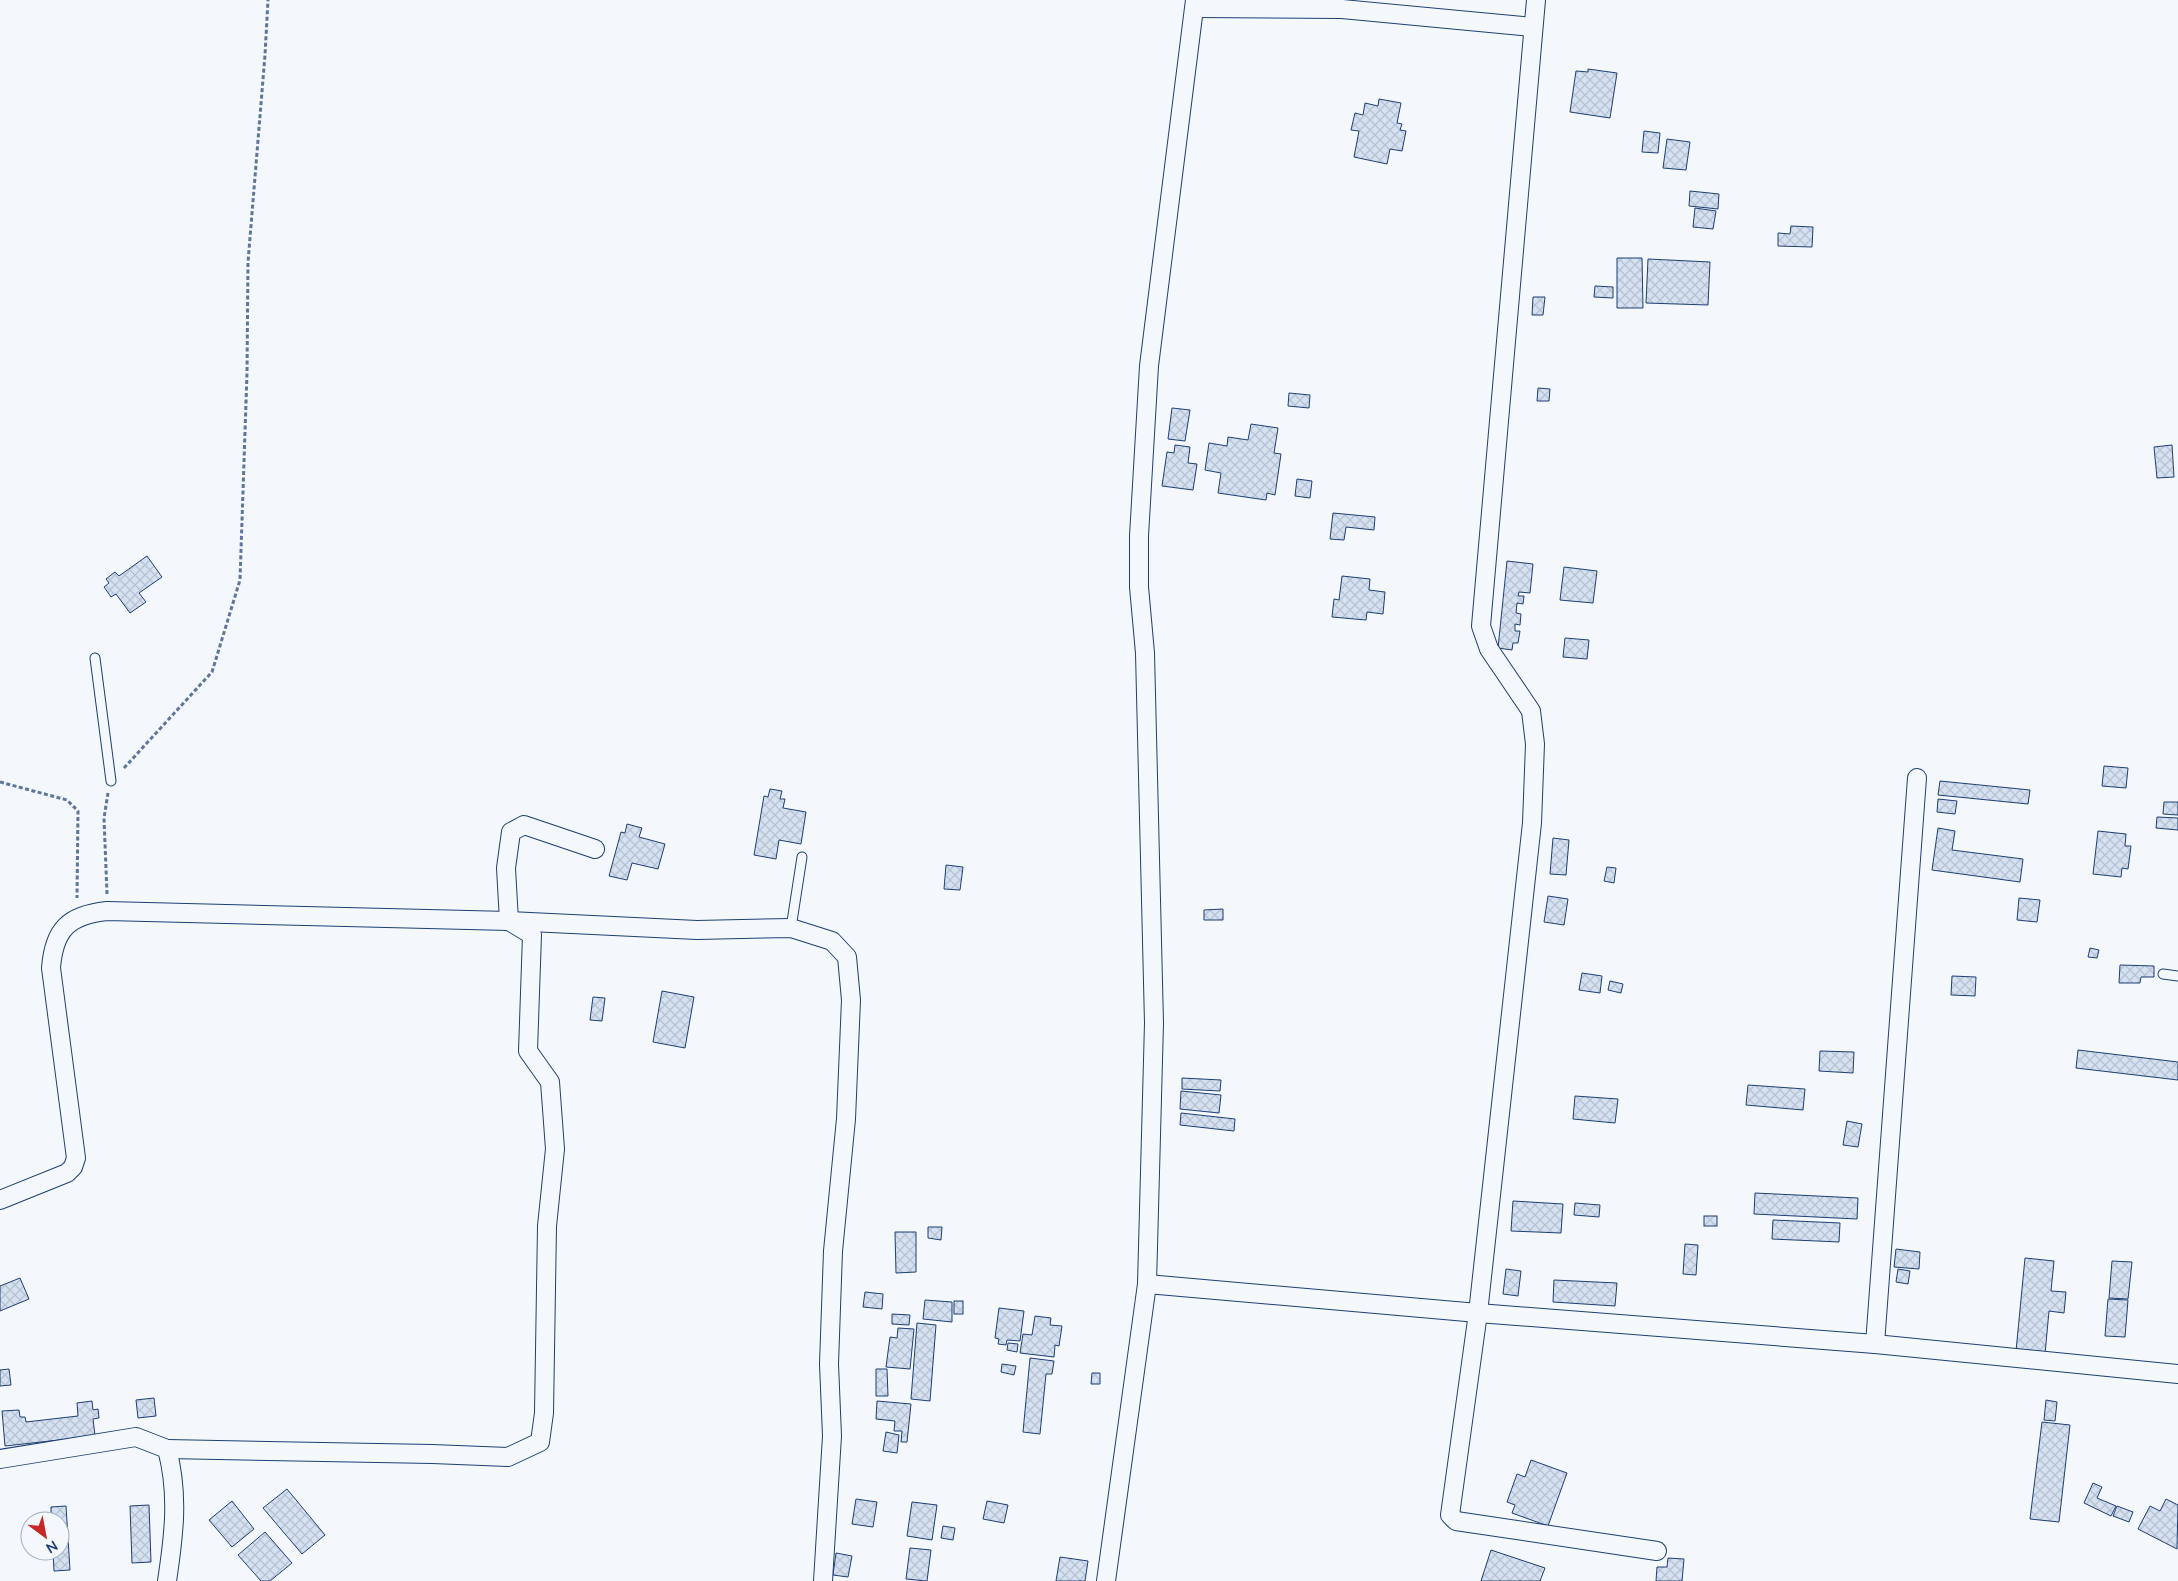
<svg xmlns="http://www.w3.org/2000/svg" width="2178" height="1581" viewBox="0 0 2178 1581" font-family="Mulish,sans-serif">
	<defs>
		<pattern id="building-cross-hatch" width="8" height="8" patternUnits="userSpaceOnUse" patternTransform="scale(1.25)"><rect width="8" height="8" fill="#d5e0f0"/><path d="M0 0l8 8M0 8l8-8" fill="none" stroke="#b6c1d1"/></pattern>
	</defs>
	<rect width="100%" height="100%" fill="#f4f7fb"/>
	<g fill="url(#building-cross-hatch)" stroke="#1d3f73">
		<polygon points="1588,69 1617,73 1610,118 1570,112 1576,71 1588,72"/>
		<polygon points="1379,99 1401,103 1397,123 1402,124 1400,130 1406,131 1402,151 1390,149 1387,164 1354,157 1359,131 1351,130 1355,113 1363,115 1365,103 1378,106"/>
		<polygon points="1644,131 1660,133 1658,153 1642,152"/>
		<polygon points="1667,139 1690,142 1686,170 1663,168"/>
		<polygon points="1690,191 1719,194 1718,209 1689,206"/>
		<polygon points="1695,208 1716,211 1713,229 1693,227"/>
		<polygon points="1791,226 1813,227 1812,247 1778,246 1778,233 1790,234"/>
		<polygon points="1617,258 1642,258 1643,308 1617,308"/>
		<polygon points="1648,259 1710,262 1708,305 1646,303"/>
		<polygon points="1595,286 1613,287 1613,298 1594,297"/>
		<polygon points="1533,297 1545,297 1543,315 1532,315"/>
		<polygon points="1538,388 1550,389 1549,401 1537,401"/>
		<polygon points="1289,393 1310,395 1309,408 1288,406"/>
		<polygon points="1172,408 1190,410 1185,441 1168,439"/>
		<polygon points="1251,424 1278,428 1274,453 1281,454 1275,495 1267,493 1266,500 1218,493 1221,473 1205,470 1209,443 1227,446 1228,437 1248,440"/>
		<polygon points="1175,445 1190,447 1188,463 1197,464 1193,490 1162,486 1167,452 1174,453"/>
		<polygon points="2172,445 2174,477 2157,478 2154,447"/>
		<polygon points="1297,479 1312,481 1310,498 1295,496"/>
		<polygon points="1333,513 1375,517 1374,530 1346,527 1344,540 1330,539"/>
		<polygon points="147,556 162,577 139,593 146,602 130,613 116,594 111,597 104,587 109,583 106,579 115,572 119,576"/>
		<polygon points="1507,561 1533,564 1530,593 1519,592 1518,596 1524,596 1523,604 1517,603 1516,613 1521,614 1520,625 1515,624 1515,631 1520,631 1518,643 1513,643 1512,650 1498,648"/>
		<polygon points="1564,567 1597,571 1593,603 1560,600"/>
		<polygon points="1342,576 1370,579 1369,590 1385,592 1383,614 1367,612 1366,620 1332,617 1334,599 1339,600"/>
		<polygon points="1565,638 1589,640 1587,659 1563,657"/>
		<polygon points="2104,766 2128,768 2126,788 2102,786"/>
		<polygon points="1940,781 2030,790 2028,804 1938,795"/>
		<polygon points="770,789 782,791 780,799 785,799 783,808 806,812 801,844 779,840 776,859 754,855 764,796 768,797"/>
		<polygon points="1938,799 1957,801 1955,814 1937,812"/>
		<polygon points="2164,802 2178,802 2178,815 2163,814"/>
		<polygon points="2157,817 2178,818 2178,830 2156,828"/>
		<polygon points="627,824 642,828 639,837 665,844 658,869 632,863 627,880 609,876 621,832 625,833"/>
		<polygon points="1938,828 1955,831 1952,850 2023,859 2020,882 1932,870"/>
		<polygon points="2098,831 2126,834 2125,846 2131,846 2128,869 2122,868 2121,877 2093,874"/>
		<polygon points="1553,838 1569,840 1566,875 1550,874"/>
		<polygon points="946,865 963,867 960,890 944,889"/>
		<polygon points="1607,867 1616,868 1614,883 1604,881"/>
		<polygon points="1548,896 1568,899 1564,925 1544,922"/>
		<polygon points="2019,898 2040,900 2037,922 2017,920"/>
		<polygon points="1223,909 1223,920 1204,920 1204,910"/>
		<polygon points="2090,948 2099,950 2097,958 2088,957"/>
		<polygon points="2120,965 2154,966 2154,977 2141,977 2140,983 2119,983"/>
		<polygon points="1582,973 1602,976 1600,993 1579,990"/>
		<polygon points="1952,976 1976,977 1975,996 1951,995"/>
		<polygon points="1610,981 1623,984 1621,993 1608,990"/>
		<polygon points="662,991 694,997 685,1048 653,1042"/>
		<polygon points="593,997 605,998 602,1021 590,1020"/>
		<polygon points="2078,1050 2178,1062 2178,1080 2076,1068"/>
		<polygon points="1820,1051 1854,1052 1853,1073 1819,1071"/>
		<polygon points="1182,1078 1221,1080 1220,1091 1182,1089"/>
		<polygon points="1748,1085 1805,1089 1803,1110 1746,1105"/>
		<polygon points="1181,1091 1221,1095 1219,1113 1180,1109"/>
		<polygon points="1575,1096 1618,1099 1615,1123 1573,1119"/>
		<polygon points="1181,1113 1235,1119 1234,1131 1180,1125"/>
		<polygon points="1847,1121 1862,1124 1858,1147 1843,1145"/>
		<polygon points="1755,1193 1858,1198 1857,1219 1754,1214"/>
		<polygon points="1513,1201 1563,1204 1561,1233 1511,1231"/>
		<polygon points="1575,1203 1600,1205 1599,1217 1574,1215"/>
		<rect x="1704" y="1216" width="13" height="10"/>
		<polygon points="1773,1220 1840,1223 1839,1242 1772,1239"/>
		<polygon points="928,1227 942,1227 941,1240 928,1238"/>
		<polygon points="895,1232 916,1232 916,1272 896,1273"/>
		<polygon points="1685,1244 1698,1245 1696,1275 1683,1274"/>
		<polygon points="1896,1249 1920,1252 1919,1269 1894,1267"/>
		<polygon points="2025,1258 2054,1261 2051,1291 2066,1292 2064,1313 2049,1311 2045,1354 2016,1351"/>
		<polygon points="2112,1261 2132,1262 2128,1299 2109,1298"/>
		<polygon points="1506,1269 1521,1271 1518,1296 1503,1294"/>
		<polygon points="1898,1269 1910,1271 1908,1284 1896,1282"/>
		<polygon points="20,1278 29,1299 0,1311 0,1286"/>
		<polygon points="1554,1280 1617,1283 1615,1306 1553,1302"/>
		<polygon points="865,1292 883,1294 882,1309 863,1307"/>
		<polygon points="2108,1299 2128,1300 2125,1337 2105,1336"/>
		<polygon points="925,1300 952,1302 952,1322 923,1319"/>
		<rect x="954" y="1301" width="9" height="13"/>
		<polygon points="999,1308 1024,1311 1020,1341 1007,1340 1006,1345 998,1344 999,1339 995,1338"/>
		<polygon points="892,1314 910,1315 909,1325 892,1324"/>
		<polygon points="1035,1316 1051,1318 1050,1325 1062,1326 1059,1346 1055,1345 1054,1357 1020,1353 1023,1334 1032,1335"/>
		<polygon points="917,1323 936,1325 930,1401 911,1399"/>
		<polygon points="898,1328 914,1329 910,1369 886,1367 890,1337 897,1338"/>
		<polygon points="1008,1343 1018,1344 1017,1352 1007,1350"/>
		<polygon points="1030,1358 1054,1361 1052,1374 1046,1374 1040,1434 1023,1432"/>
		<polygon points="1002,1364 1016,1366 1014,1375 1001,1372"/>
		<polygon points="9,1369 11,1385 0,1386 0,1370"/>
		<polygon points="876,1369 887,1369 888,1396 876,1396"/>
		<polygon points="1092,1373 1100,1373 1100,1384 1091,1384"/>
		<polygon points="154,1398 156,1416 138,1418 136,1400"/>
		<polygon points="2046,1400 2057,1402 2055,1421 2044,1420"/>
		<polygon points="92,1401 93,1410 98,1409 99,1418 93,1419 95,1436 5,1446 2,1411 19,1410 20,1417 25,1417 26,1422 78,1416 77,1403"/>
		<polygon points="877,1401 911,1404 907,1442 901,1442 902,1431 894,1431 895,1421 876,1419"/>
		<polygon points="2042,1422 2070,1425 2059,1522 2030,1519"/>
		<polygon points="886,1432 899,1435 897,1453 883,1451"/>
		<polygon points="1531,1460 1567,1473 1548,1526 1512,1513 1515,1505 1507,1502 1517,1474 1525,1477"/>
		<polygon points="2093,1483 2102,1487 2097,1498 2116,1506 2111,1516 2084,1503"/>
		<polygon points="287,1489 325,1535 302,1554 263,1508"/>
		<polygon points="856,1499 877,1502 873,1527 852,1524"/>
		<polygon points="2166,1499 2178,1505 2177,1549 2138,1529 2150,1506 2160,1511"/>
		<polygon points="232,1501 254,1529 232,1547 209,1520"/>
		<polygon points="987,1501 1008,1505 1004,1523 983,1519"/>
		<polygon points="912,1502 937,1505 932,1540 907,1536"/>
		<polygon points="149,1505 151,1562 132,1563 130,1506"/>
		<polygon points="66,1506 70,1570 54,1571 53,1551 60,1551 60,1521 51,1521 51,1507"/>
		<polygon points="2117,1506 2133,1512 2129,1522 2113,1516"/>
		<polygon points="943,1526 955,1528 953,1540 941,1538"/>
		<polygon points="265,1532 292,1563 270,1581 261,1581 238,1555"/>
		<polygon points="910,1548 931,1550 927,1581 906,1579"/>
		<polygon points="1491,1550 1545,1568 1540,1581 1481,1581"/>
		<polygon points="836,1553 852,1556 848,1577 833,1575"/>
		<polygon points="1060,1557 1088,1561 1085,1581 1056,1581"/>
		<polygon points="1668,1558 1684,1559 1682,1581 1656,1581 1657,1567 1667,1567"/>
	</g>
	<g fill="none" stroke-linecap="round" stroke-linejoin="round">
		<g stroke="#1d3f73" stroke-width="11">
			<g id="service">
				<polyline points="95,658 111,781"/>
				<polyline points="791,928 802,857"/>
				<polyline points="2163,974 2178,976"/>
			</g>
		</g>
		<g stroke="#1d3f73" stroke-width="20">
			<g id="minor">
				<polyline points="1536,0 1481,626 1489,649 1531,711 1535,744 1532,823 1478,1313 1450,1515 1456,1521 1657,1551"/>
				<polyline points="1195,8 1342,9 1533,27"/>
				<path d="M0,1200L67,1173L73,1167L76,1158L51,968C54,929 69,915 107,911L509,921L697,930L791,928L832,941L847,957L851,1000L846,1119L833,1251L829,1364L832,1436L823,1581"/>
				<polyline points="1147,1284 1478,1313 1875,1344 2178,1374"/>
				<polyline points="1875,1344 1917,778"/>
				<polyline points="167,1449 432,1454 508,1457 540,1442 544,1413 547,1226 555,1149 550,1082 528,1051 532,935 509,921 506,868 511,832 524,825 595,849"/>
				<path d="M0,1459L136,1437L167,1449C179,1494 174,1535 167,1581"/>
				<polyline points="1106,1581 1147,1284 1154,1023 1145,653 1139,587 1139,536 1149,366 1195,0"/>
			</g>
		</g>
		<g stroke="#5e769c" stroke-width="3" stroke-dasharray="4 2.5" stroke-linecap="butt">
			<polyline points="124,768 212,672 240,580 247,373 248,262 265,55 268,0"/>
			<polyline points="0,782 67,800 78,811 77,898"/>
			<polyline points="107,894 104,818 108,793"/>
		</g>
		<use href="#service" stroke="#f4f7fb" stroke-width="9"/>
		<use href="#minor" stroke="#f4f7fb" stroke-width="18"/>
	</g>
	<g transform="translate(45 1536) rotate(148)"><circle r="24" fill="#f4f7fb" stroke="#9eadc5"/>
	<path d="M0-4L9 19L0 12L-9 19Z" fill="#c62828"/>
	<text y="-8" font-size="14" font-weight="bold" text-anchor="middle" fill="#1d3f73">N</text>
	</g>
</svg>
